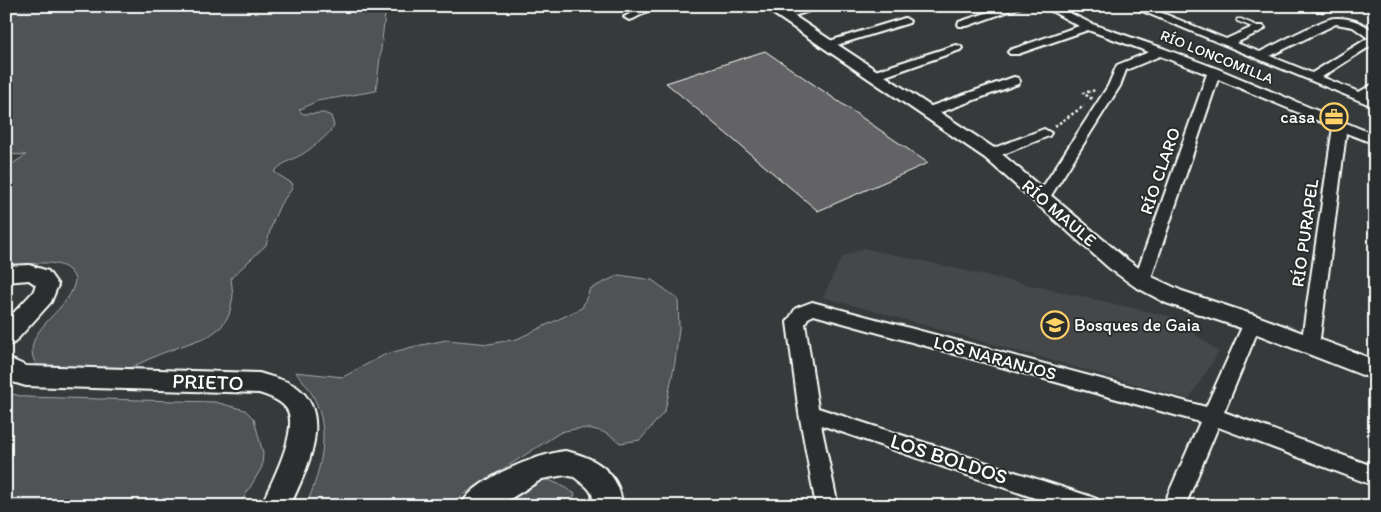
<svg xmlns="http://www.w3.org/2000/svg" width="1381" height="512" viewBox="0 0 1381 512" font-family="Itim,sans-serif">
	<rect width="100%" height="100%" fill="#373a3b"/>
	<filter id="ink" filterUnits="userSpaceOnUse"><feTurbulence type="fractalNoise" baseFrequency=".02" numOctaves="2"/><feDisplacementMap in="SourceGraphic" scale="10" xChannelSelector="R" yChannelSelector="G"/><feConvolveMatrix kernelMatrix="1 2 1 2 8 2 1 2 1" color-interpolation-filters="sRGB"/></filter>
	<g filter="url(#ink)">
		<polygon fill="#444748" points="864,248 1173,317 1219,352 1189,399 823,297 842,257"/>
		<g fill="#505354" stroke="#a8a9aa">
			<path d="M6,6H386L376,91L317,101L299,110L303,114L324,113L331,116L334,126C327,137 312,148 301,155C291,160 282,163 274,172L293,184L291,190L280,205L273,221L266,245L231,278L233,296L229,315L221,327L209,336L160,354L119,373L39,369C12,332 73,312 75,279C66,254 27,265 6,267V168L26,155L6,154Z"/>
			<path d="M619,275L652,280L678,299L679,328L675,362L665,411L640,440L620,443C603,427 583,426 561,432L445,506H306C326,458 335,412 295,372L343,377L386,354L416,346L447,340L489,344L517,339L582,308L590,289Z"/>
			<polygon points="6,393 26,397 215,402 245,410 254,419 260,442 263,453 262,467 239,506 6,506"/>
			<polygon points="546,479 561,485 575,494 570,506 501,506 530,485"/>
		</g>
		<polygon fill="#636465" stroke="#fff" points="765,51 928,163 818,211 666,83"/>
		<g fill="none" stroke-linecap="round" stroke-linejoin="round">
			<g stroke="#fff" stroke-width="3">
				<polygon id="service" points="1237,19 1241,19 1262,28 1257,29 1237,21"/>
			</g>
			<g stroke="#fff" stroke-width="4">
				<g id="minor">
					<polygon points="644,6 658,6 633,19 629,20 624,17"/>
					<polygon points="807,6 825,6 784,19 779,16 780,14"/>
					<polygon points="1007,6 1024,6 967,26 959,26 958,24 959,22"/>
					<polygon points="1042,6 1056,6 1092,24 1165,49 1218,69 1375,135 1375,144 1346,133 1319,346 1316,351 1310,353 1304,351 1301,346 1333,127 1218,79 1150,281 1148,285 1142,287 1136,285 1134,281 1207,74 1160,56 1126,70 1120,86 1047,202 1037,202 1035,199 1108,86 1117,65 1149,52 1088,30 1018,54 1010,54 1008,52 1010,50 1079,26"/>
					<path d="M1130,6H1145L1226,39L1255,26H1263L1265,28L1263,30L1236,43L1260,52C1274,46 1323,18 1335,18C1349,17 1364,23 1375,32V43L1322,77L1359,92L1375,83V93L1369,96L1375,98V107ZM1336,24L1353,27L1368,38L1312,73L1270,56Z"/>
					<polygon points="905,18 910,21 909,23 827,48 821,45 823,43"/>
					<polygon points="956,45 960,46 962,48 960,50 877,79 869,79 867,76 869,73"/>
					<polygon points="1014,77 1018,78 1020,81 1018,84 933,115 923,115 922,112 923,109"/>
					<polygon points="1044,129 1051,133 1049,136 996,157 991,158 984,154 986,151"/>
					<polygon points="812,302 1206,407 1246,318 1252,316 1258,318 1261,323 1224,412 1375,467 1375,486 1218,427 1185,506 1163,506 1200,422 814,315 808,318 805,323 818,408 1089,496 1097,499 1100,506 1058,506 821,425 838,506 816,506 799,413 787,322 796,308"/>
				</g>
			</g>
			<g stroke="#fff" stroke-width="4">
				<g id="tertiary">
					<polygon points="762,6 779,6 997,150 1125,258 1150,276 1182,291 1260,317 1375,360 1375,380 1244,329 1166,303 1134,286 1109,268 985,158"/>
					<polygon points="29,265 48,271 58,285 51,302 14,343 6,346 6,321 33,292 36,285 29,280 6,282 6,266"/>
					<path d="M6,357L26,366L259,373C272,377 287,380 298,388C334,417 305,473 290,506H261C270,485 298,434 288,411C283,401 269,396 259,393L26,386L6,380Z"/>
					<path d="M565,451C595,457 620,472 622,506H594L592,493L587,487L574,477L565,475L542,479L499,506H461C472,480 537,454 565,451Z"/>
				</g>
			</g>
			<g stroke="#fff" stroke-width="2.5" stroke-dasharray="2.5 2.5" stroke-linecap="butt">
				<polyline points="1304,6 1317,6"/>
				<polyline points="1323,6 1326,8 1313,11 1323,12"/>
				<polyline points="1092,99 1083,93 1096,90"/>
				<polyline points="1055,126 1084,106"/>
			</g>
			<use href="#service" fill="#2a2d2e" fill-rule="evenodd"/>
			<use href="#minor" fill="#2a2d2e" fill-rule="evenodd"/>
			<use href="#tertiary" fill="#2a2d2e" fill-rule="evenodd"/>
		</g>
	</g>
	<defs>
		<g id="office-ring" transform="scale(1.4375)"><circle r="9.5" fill="#2a2d2e" stroke="#ffd166" stroke-width="1.5"/><path d="M-6-3h4V-5.5h4V-3h4V5H-6ZM-1-4.5V-3h2v-1.5ZM-6 0V1H6V0Z" fill="#ffd166"/></g>
		<g id="school-ring" transform="scale(1.4375)"><circle r="9.5" fill="#2a2d2e" stroke="#ffd166" stroke-width="1.5"/><path d="M0-5L7-2L0 1L-7-2ZM-4 1L0 2.5L4 1V4Q0 6-4 4Z" fill="#ffd166"/></g>
	</defs>
	<g fill-rule="evenodd">
		<use href="#office-ring" x="1334" y="117"/>
		<use href="#school-ring" x="1055" y="325"/>
	</g>
	<g text-anchor="middle" stroke-width="4" stroke-linejoin="round" paint-order="stroke">
		<g font-size="15" fill="#fff" stroke="#2a2d2e">
			<text transform="translate(1217 57) rotate(22)" y="5">RÍO LONCOMILLA</text>
		</g>
		<g font-size="18" fill="#fff" stroke="#2a2d2e" text-anchor="end">
			<text x="1315" y="123">casa</text>
			<text x="1074" y="331" text-anchor="start">Bosques de Gaia</text>
		</g>
		<g font-size="18" fill="#fff" stroke="#2a2d2e">
			<text transform="translate(1160 171) rotate(-71)" y="6">RÍO CLARO</text>
			<text transform="translate(1059 213) rotate(41)" y="6">RÍO MAULE</text>
			<text transform="translate(1305 233) rotate(-82)" y="6">RÍO PURAPEL</text>
			<text transform="translate(995 358) rotate(15)" y="6">LOS NARANJOS</text>
		</g>
		<g font-size="21" fill="#fff" stroke="#2a2d2e">
			<text transform="translate(208 382) rotate(2)" y="7">PRIETO</text>
			<text transform="translate(949 459) rotate(18)" y="7">LOS BOLDOS</text>
		</g>
	</g>
	<rect width="1381" height="512" fill="none" stroke="#2a2d2e" stroke-width="25"/>
	<rect x="12" y="12" width="1356" height="487" fill="none" stroke="#fff" stroke-width="2" filter="url(#ink)"/>
</svg>
